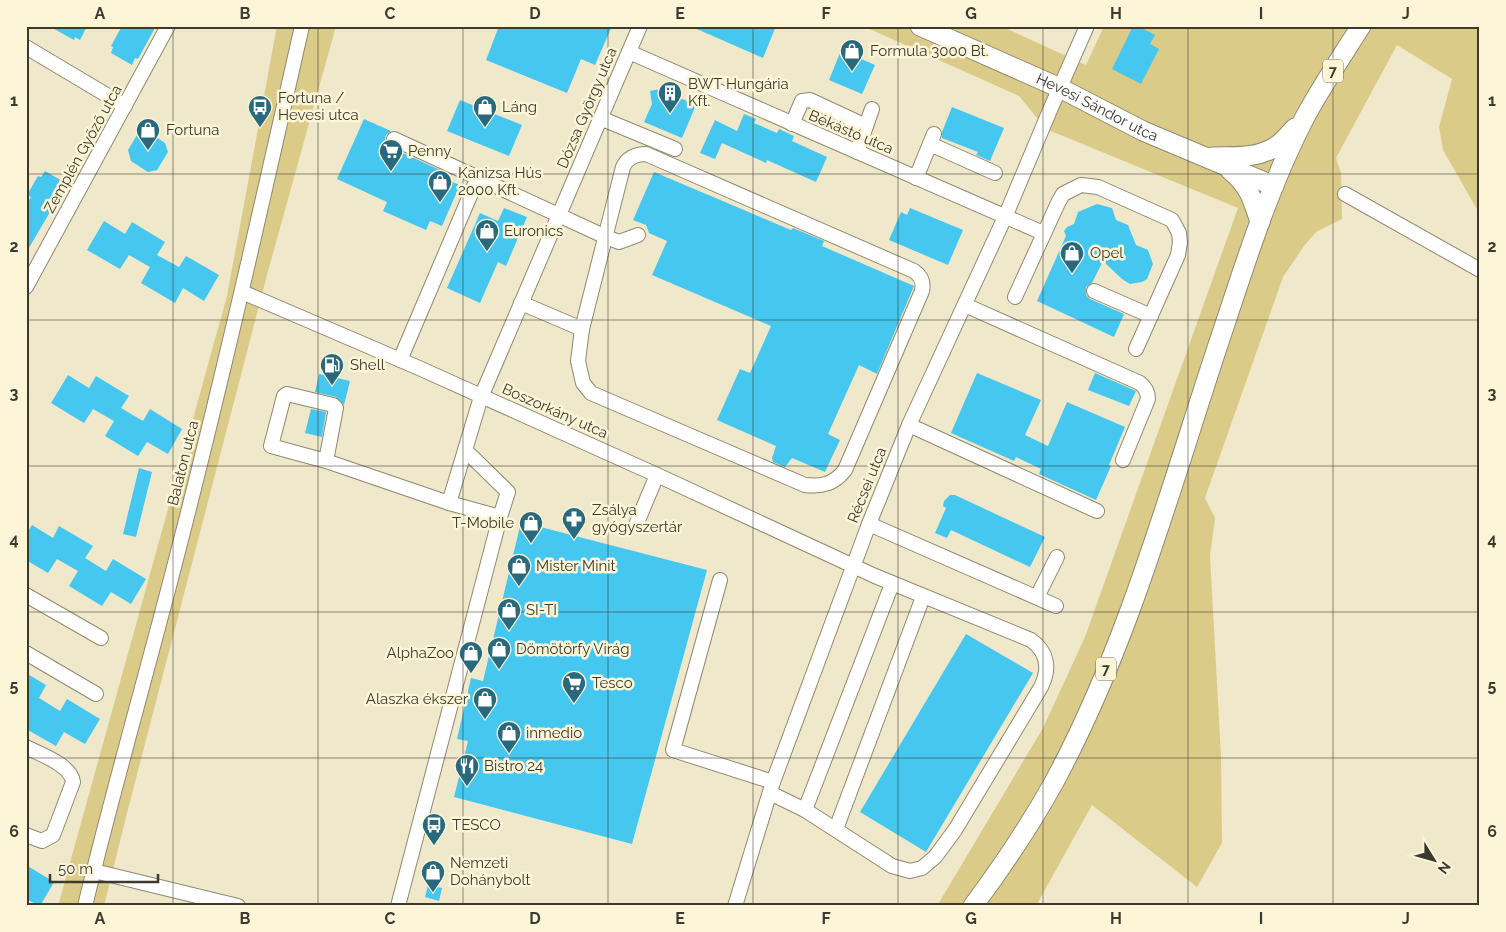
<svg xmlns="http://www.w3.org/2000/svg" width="1506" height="932" viewBox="0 0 1506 932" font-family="Raleway,sans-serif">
	<rect width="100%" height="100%" fill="#efe8cb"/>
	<g fill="#dbcb89">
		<polygon points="277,26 336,26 267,275 127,813 104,906 58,906 227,296"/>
		<polygon points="863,26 1001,26 1086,65 1104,26 1480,26 1480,220 1478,211 1443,150 1439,127 1452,79 1397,45 1336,158 1341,173 1342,219 1316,232 1304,246 1283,277 1205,498 1215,518 1210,556 1221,757 1222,843 1197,887 1092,805 1036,906 937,906 1043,728 1085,637 1238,208 1046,129 1019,96"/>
	</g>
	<g fill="#46c7f0">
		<polygon points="49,26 87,26 80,40 75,37 74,40"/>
		<polygon points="122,26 156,26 138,59 135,58 132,65 111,53 113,47 111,46"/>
		<polygon points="499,26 612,26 595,65 581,59 567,93 486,60"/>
		<polygon points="690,26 776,26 763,58"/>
		<polygon points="1133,26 1138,26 1155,35 1150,44 1159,49 1141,84 1112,69"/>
		<polygon points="840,53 849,56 850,54 875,65 862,94 829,80"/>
		<polygon points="665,88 666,92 696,105 682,138 644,122 652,104 650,91"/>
		<polygon points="460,100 522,125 509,156 447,131"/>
		<polygon points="952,107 1004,128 990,161 976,155 978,152 942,138 942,132"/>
		<polygon points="744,114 756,119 754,123 777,133 779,129 794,136 792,141 827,157 816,182 767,160 766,163 722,143 715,159 700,153 715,120 737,131"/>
		<polygon points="364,119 391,131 386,135 385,139 390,147 442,171 440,177 460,185 442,226 430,221 426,230 383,211 387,202 337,179"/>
		<polygon points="147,131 165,143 168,152 157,170 148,172 131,161 128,150 137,135"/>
		<polygon points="45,171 64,182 61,187 64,188 26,253 26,205 31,197 27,195 38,176 41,177"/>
		<polygon points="654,172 791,230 793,228 824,241 822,246 914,286 877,374 859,365 828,434 840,440 825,472 792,458 785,467 773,462 772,458 776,446 717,420 740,369 750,373 771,326 652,275 667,241 649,233 646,225 633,220"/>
		<polygon points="1097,204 1112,208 1116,220 1128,225 1136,245 1148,250 1153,264 1147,279 1142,282 1130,284 1122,279 1103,261 1092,283 1086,287 1086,295 1090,299 1124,314 1114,337 1037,301 1066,236 1064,231 1067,227 1074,224 1078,212"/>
		<polygon points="504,208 527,217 506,266 498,262 480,303 447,288 480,213 498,221"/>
		<polygon points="910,208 963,230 948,265 889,240 901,212 907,215"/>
		<polygon points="104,221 125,234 132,222 165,242 157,255 179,267 186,256 219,275 204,301 183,288 175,303 141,283 150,267 129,255 120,269 87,250"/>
		<polygon points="977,373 1041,400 1025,435 1048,446 1067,402 1125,427 1109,465 1111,466 1096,500 1039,474 1041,469 1016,457 1014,461 951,433"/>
		<polygon points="1095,373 1136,391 1129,406 1088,390"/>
		<polygon points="319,374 350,381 344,405 336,397 315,392"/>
		<polygon points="68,375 89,388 96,376 129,396 121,408 143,421 150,409 182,429 168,454 147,442 138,456 105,436 114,421 93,409 84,423 51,403"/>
		<polygon points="311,409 326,412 322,437 305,433"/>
		<polygon points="139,468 152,472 136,537 123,534"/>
		<polygon points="950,495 955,495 1045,537 1030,567 951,530 947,538 935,533 946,508 943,506 944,501"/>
		<polygon points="521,522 707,570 632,844 454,797 468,741 457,739 471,678 483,681"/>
		<polygon points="32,525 53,538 59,526 93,546 85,558 106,571 113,559 146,579 131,604 111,592 102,606 69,586 78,571 57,559 48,573 26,560 26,534"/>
		<polygon points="966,634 1033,673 926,852 860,812"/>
		<polygon points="26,673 46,685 39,698 60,711 67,699 100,719 85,744 64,732 56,746 26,729 26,719 31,711 26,719"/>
		<polygon points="26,865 54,882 40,906 26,899"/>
		<polygon points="428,885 442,888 439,901 425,897"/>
	</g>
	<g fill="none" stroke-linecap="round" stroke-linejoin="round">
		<g stroke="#90896f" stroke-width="16">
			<g id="minor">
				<polyline points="26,47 125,106"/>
				<polyline points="629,52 1043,233"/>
				<polyline points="600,118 675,149"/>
				<polyline points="792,124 802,101 810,100 866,126 857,152"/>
				<polyline points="866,126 872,109"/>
				<polyline points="394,139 606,237 619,242 638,235"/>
				<polyline points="930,144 995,173"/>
				<path d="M646,154L914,271C921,276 924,282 922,291L845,470C834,484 822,487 805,485L591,393L583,383L578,361L582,329L623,167C627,158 636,154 646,154Z"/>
				<polyline points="916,178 934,134"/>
				<polyline points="1345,194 1480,270"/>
				<polyline points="26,287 168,26"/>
				<polyline points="1094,291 1151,316"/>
				<path d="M242,292L419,368L657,475L875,576L1031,640C1048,652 1050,669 1041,687L955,830L935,857L922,868L910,871L892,866L805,810L770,793"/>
				<polyline points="1015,297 1058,203 1063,194 1081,185 1098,187 1172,220 1179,233 1180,242 1178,255 1136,349"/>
				<polyline points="521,303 582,329"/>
				<path d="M965,305L1140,383C1145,387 1148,392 1148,399L1123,460"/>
				<polyline points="400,360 478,177"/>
				<polyline points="909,425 1097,511"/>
				<polyline points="465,450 508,492 500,517"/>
				<polyline points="326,461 336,408 333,405 287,394 284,396 271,446 326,461 449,503 500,517 398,906"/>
				<polyline points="449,503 481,397 640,26"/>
				<polyline points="869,524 1056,606"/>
				<polyline points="636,525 657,475"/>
				<polyline points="720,580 673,750 773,782"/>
				<polyline points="26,595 101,638"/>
				<polyline points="1037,597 1057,557"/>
				<polyline points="26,653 96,694"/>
				<path d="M26,747C40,754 71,765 73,782L53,835L42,841L26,835"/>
				<polyline points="805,810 892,584"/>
				<polyline points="836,829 923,597"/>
				<polyline points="94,871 238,906"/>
				<path d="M85,906C112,794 144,683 173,571C220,390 261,208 302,26"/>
				<polyline points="735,906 773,782 869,524 909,425 1005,217 1050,110 1087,26"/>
			</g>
		</g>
		<g stroke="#90896f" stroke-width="21">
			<g id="major">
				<path id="s1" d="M920,26L1060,88L1143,131L1274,186"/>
				<path d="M1212,157C1233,156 1256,159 1275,147C1283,142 1288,135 1295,128"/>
				<path d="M1230,170C1250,187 1252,198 1260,222"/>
				<path d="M973,906C1002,867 1029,827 1053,784C1126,650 1169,493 1217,348C1243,271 1267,190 1305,117C1322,86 1342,56 1361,26"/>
			</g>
		</g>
		<use href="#minor" stroke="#fff" stroke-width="14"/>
		<use href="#major" stroke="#fff" stroke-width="19"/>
	</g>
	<path fill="none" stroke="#3c392e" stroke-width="1" stroke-opacity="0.55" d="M173,26V906M318,26V906M463,26V906M608,26V906M753,26V906M898,26V906M1043,26V906M1188,26V906M1333,26V906M26,174H1480M26,320H1480M26,466H1480M26,612H1480M26,758H1480"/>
	<defs>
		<g id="shop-pin" transform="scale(1.25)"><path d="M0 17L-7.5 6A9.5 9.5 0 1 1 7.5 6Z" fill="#29697d" stroke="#fcf5d8"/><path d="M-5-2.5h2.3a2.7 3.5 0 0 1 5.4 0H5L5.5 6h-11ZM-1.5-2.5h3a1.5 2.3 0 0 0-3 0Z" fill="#fff"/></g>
		<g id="building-pin" transform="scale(1.25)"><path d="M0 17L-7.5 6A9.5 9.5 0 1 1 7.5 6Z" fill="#29697d" stroke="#fcf5d8"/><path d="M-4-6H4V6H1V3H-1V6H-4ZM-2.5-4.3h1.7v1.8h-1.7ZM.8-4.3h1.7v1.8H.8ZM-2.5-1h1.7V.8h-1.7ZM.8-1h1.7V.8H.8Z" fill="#fff"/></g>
		<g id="bus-pin" transform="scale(1.25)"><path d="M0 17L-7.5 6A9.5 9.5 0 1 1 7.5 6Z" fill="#29697d" stroke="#fcf5d8"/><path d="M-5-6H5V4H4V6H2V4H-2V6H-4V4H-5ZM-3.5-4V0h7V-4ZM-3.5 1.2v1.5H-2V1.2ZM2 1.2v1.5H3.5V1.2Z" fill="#fff"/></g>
		<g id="supermarket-pin" transform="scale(1.25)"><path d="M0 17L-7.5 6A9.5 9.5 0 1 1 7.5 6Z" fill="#29697d" stroke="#fcf5d8"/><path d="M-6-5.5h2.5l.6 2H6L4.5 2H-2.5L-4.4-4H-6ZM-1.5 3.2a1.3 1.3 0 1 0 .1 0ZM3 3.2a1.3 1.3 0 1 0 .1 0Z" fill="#fff"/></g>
		<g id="fuel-pin" transform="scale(1.25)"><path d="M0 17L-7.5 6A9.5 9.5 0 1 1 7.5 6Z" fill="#29697d" stroke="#fcf5d8"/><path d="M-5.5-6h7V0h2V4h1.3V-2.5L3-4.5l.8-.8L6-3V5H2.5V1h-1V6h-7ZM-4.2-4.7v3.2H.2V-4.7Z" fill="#fff"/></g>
		<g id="pharmacy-pin" transform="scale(1.25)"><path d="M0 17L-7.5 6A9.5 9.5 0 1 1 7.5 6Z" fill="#29697d" stroke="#fcf5d8"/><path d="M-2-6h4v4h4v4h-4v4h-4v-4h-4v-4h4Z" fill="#fff"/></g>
		<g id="restaurant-pin" transform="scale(1.25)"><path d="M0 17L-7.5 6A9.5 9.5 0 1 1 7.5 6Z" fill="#29697d" stroke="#fcf5d8"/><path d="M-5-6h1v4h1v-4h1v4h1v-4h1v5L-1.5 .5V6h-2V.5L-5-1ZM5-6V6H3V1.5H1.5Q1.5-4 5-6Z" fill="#fff"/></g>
	</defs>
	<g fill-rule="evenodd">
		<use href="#shop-pin" x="852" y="51"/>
		<use href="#building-pin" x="670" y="93"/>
		<use href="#bus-pin" x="260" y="107"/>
		<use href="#shop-pin" x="485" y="107"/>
		<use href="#shop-pin" x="148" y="130"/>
		<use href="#supermarket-pin" x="391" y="151"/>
		<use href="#shop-pin" x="440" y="182"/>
		<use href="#shop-pin" x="487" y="231"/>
		<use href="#shop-pin" x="1072" y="253"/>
		<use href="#fuel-pin" x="332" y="365"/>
		<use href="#pharmacy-pin" x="574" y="519"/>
		<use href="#shop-pin" x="531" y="523"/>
		<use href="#shop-pin" x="519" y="566"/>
		<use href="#shop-pin" x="509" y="610"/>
		<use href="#shop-pin" x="499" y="649"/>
		<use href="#shop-pin" x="471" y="653"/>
		<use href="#supermarket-pin" x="574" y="683"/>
		<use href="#shop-pin" x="485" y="699"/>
		<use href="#shop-pin" x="509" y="733"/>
		<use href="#restaurant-pin" x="467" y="766"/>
		<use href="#bus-pin" x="434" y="825"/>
		<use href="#shop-pin" x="433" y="872"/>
	</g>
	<g text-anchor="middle" stroke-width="5" stroke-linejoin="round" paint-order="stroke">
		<g fill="#fcf5d8" stroke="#767161" stroke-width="1">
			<rect x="1323" y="59.5" width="20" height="23" rx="4"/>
			<rect x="1096" y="657.5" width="20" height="23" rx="4"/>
		</g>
		<g font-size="14" font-weight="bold" fill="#3c392e">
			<text x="1333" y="76">7</text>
			<text x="1106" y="674">7</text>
		</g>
		<g font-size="15" fill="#3c392e" stroke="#fcf5d8" text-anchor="start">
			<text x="870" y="56">Formula 3000 Bt.</text>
			<text x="688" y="89">BWT Hungária<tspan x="688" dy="17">Kft.</tspan></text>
			<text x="278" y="103">Fortuna /<tspan x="278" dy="17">Hevesi utca</tspan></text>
			<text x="502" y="112">Láng</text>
			<text x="166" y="135">Fortuna</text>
			<text x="408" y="156">Penny</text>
			<text x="458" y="178">Kanizsa Hús<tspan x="458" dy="17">2000 Kft.</tspan></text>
			<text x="504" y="236">Euronics</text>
			<text x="1090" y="258">Opel</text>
			<text x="350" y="370">Shell</text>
			<text x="592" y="515">Zsálya<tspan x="592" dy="17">gyógyszertár</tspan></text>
			<text x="514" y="528" text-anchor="end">T-Mobile</text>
			<text x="536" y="571">Mister Minit</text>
			<text x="526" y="615">SI-TI</text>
			<text x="516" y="654">Dömötörfy Virág</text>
			<text x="454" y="658" text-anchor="end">AlphaZoo</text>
			<text x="592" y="688">Tesco</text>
			<text x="468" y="704" text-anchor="end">Alaszka ékszer</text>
			<text x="526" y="738">inmedio</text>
			<text x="484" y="771">Bistro 24</text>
			<text x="452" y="830">TESCO</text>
			<text x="450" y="868">Nemzeti<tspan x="450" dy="17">Dohánybolt</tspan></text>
		</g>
		<g font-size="15" fill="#3c392e" stroke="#fcf5d8">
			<text dy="5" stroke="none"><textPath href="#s1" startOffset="195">Hevesi Sándor utca</textPath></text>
			<text transform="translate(587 108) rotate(-67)" y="5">Dózsa György utca</text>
			<text transform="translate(851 132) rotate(23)" y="5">Békástó utca</text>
			<text transform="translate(83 149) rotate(-61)" y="5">Zemplén Győző utca</text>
			<text transform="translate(555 411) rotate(24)" y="5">Boszorkány utca</text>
			<text transform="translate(183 463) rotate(-76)" y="5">Balaton utca</text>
			<text transform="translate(867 485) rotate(-68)" y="5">Récsei utca</text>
		</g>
	</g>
	<rect width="1506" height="932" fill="none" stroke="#fcf5d8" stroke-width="55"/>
	<g transform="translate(1434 860) rotate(127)" stroke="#fcf5d8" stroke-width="4" paint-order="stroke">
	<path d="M0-4L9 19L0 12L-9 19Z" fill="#3c392e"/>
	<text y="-8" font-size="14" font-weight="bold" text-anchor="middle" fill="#3c392e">N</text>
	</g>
	<path d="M50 874v8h108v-8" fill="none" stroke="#3c392e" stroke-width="2.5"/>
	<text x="58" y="874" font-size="15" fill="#3c392e" stroke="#fcf5d8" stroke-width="4" paint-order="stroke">50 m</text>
	<rect x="28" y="28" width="1450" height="876" fill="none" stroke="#3c392e" stroke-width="2"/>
	<g font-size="16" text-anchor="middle" font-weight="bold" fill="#3c392e">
		<text x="100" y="19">A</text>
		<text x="245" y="19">B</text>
		<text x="390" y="19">C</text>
		<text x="535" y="19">D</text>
		<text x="680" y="19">E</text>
		<text x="826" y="19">F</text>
		<text x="971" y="19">G</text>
		<text x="1116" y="19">H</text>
		<text x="1261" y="19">I</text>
		<text x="1406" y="19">J</text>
		<text x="14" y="106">1</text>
		<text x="1492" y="106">1</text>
		<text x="14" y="252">2</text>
		<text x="1492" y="252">2</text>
		<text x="14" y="399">3</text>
		<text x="1492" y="399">3</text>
		<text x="14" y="545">4</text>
		<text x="1492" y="545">4</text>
		<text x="14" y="691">5</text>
		<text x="1492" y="691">5</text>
		<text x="14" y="837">6</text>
		<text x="1492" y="837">6</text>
		<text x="100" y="924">A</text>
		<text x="245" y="924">B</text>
		<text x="390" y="924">C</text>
		<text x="535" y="924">D</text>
		<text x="680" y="924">E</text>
		<text x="826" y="924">F</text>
		<text x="971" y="924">G</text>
		<text x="1116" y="924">H</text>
		<text x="1261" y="924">I</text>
		<text x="1406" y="924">J</text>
	</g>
</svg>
